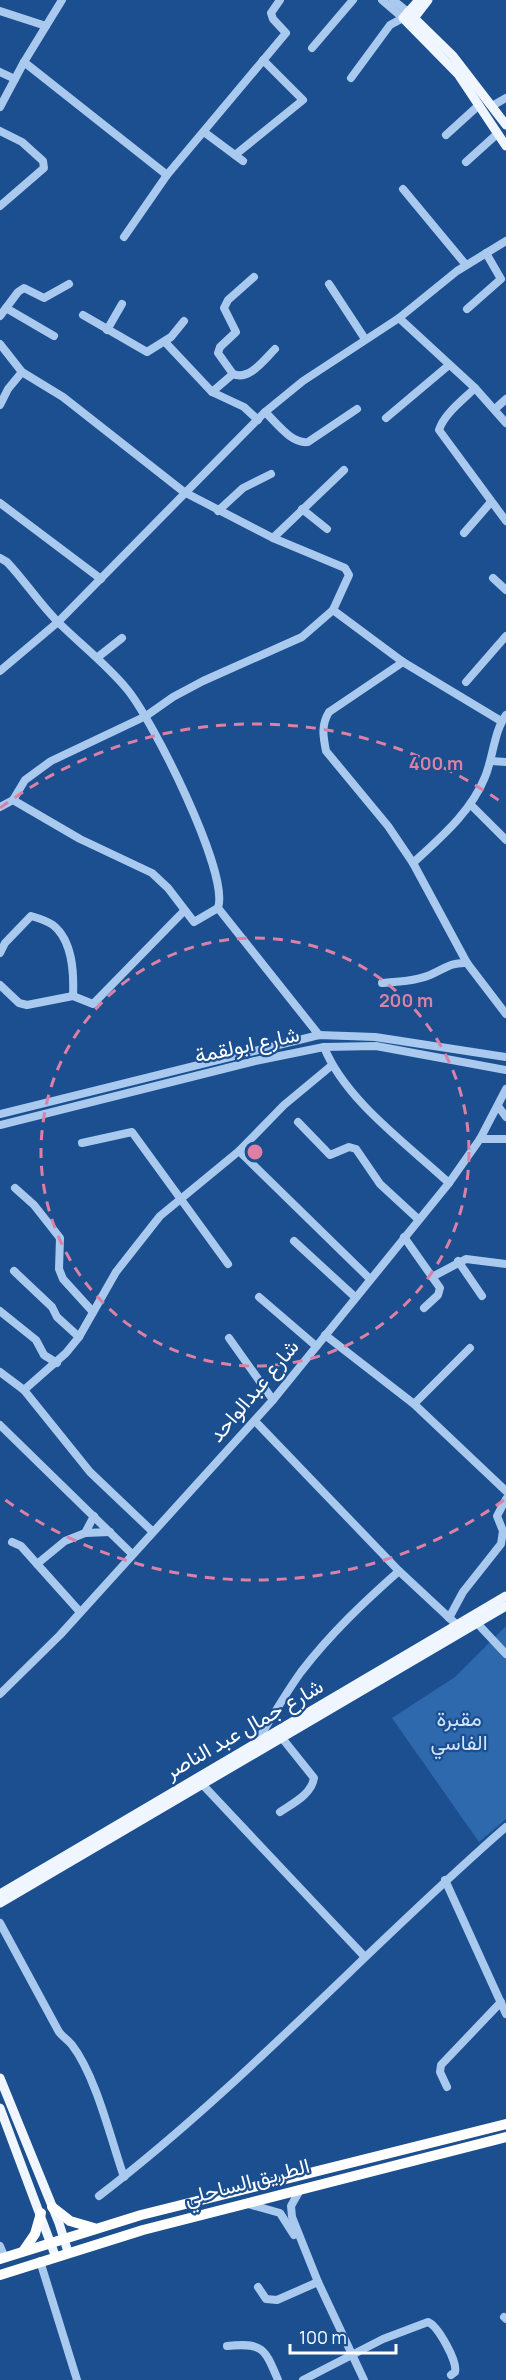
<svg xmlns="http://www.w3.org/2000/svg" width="506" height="2380" viewBox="0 0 506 2380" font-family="Manrope,Vazirmatn,sans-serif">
	<rect width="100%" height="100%" fill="#1b4f8f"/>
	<polygon fill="#2e69ad" points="506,1626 506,1819 479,1842 392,1718 455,1677"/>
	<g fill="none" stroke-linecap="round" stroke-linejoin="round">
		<g stroke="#a9c9ee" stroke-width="8">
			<polyline points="393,0 408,12"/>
			<polyline points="0,11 46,26"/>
			<polyline points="312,48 353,0"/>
			<polyline points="24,62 167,175"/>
			<polyline points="0,72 15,79"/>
			<polyline points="351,78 390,25 403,18 382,0"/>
			<polyline points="492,106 506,98"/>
			<polyline points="0,107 24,62 62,0"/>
			<polyline points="0,131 22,142 43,161 44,168 0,206"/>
			<polyline points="204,132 243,161"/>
			<polyline points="446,135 479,105"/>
			<polyline points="235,155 303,100 263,60"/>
			<polyline points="466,162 497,134"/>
			<polyline points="403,189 466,265"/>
			<polyline points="124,237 167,175 286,33 273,19 271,13 280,0"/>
			<polyline points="329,284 365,339"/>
			<polyline points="6,308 54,336"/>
			<polyline points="467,309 501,279 486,253"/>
			<polyline points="83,315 147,352 171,337 184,321"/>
			<polyline points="0,316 18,292 24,288 44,298 69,284"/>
			<polyline points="399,318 475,388 506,423"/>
			<polyline points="107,330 122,304"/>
			<polyline points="165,342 212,392 244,407 258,420"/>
			<polyline points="0,344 22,372 63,397 184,492 273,538 345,568 349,575 333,610 302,637 203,681 173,697 146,716 51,761 25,780 13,800 0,807"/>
			<polyline points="233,374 218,353 220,347 236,332 224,308 228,300 254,277"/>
			<path d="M475,388C463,400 444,414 439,430L506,521"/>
			<path d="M212,392L233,374C249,381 264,360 275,349"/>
			<polyline points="0,405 8,389 22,372"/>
			<polyline points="495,409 506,399"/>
			<path d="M265,412C277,423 291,444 308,442L357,409"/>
			<polyline points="386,418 449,365"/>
			<polyline points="0,503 101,579"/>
			<polyline points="302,509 327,529"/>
			<polyline points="218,511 243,488 271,474"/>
			<polyline points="464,533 491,502"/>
			<polyline points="273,538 344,470"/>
			<path d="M0,558L7,562C25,581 39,603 57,621C80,644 105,663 126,688C152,718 230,874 218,908L319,1035"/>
			<polyline points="493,578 506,590"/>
			<polyline points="333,610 403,662 501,721"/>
			<polyline points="98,657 122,638"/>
			<path d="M403,662L329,712C321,725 323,736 326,751L388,826L413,863L467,963L506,1014"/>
			<polyline points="0,671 58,622 265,412 303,381 399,318 457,271 506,241"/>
			<polyline points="466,682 506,636"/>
			<polyline points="491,761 506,762"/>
			<polyline points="13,800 80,839 152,873 168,888 194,922 218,908"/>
			<polyline points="471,805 506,840"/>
			<path d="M413,863C441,837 471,812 485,777C493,758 494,731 506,715"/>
			<path d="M0,953L5,943L31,916C38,918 47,921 53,925C73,941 74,973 73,996"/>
			<path d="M382,983C398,982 415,981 430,975C444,969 451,962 467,963"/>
			<polyline points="0,985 19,1003 27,1005 73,996 93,1004 184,911"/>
			<path d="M324,1047C345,1100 407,1144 449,1183"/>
			<polyline points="498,1106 506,1117"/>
			<polyline points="0,1114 319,1035 375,1037 506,1057"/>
			<polyline points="298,1122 330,1155 349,1147 356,1149 380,1184 418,1219"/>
			<polyline points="0,1125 255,1061 324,1047 376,1046 506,1070"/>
			<polyline points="480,1139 506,1139"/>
			<polyline points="82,1143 132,1132 228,1264"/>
			<polyline points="239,1151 370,1279"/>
			<polyline points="15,1188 34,1205 60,1238 59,1269 63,1279 93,1312"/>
			<polyline points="404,1237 440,1288 438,1295 424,1308"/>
			<polyline points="294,1241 355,1297"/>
			<polyline points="458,1261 482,1296"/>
			<polyline points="14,1271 52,1307 57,1317 79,1337"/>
			<polyline points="432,1277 466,1259 506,1264"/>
			<polyline points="259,1297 316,1346"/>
			<polyline points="0,1311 36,1340 44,1355 57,1363"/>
			<polyline points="325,1335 414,1404 506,1491"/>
			<polyline points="229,1338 273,1400"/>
			<polyline points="0,1372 24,1390 90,1472 152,1531"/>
			<polyline points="24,1390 66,1353 79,1337 116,1272 160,1216 239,1151 284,1105 331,1066"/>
			<polyline points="414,1404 470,1348"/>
			<polyline points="255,1421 399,1571 457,1625"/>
			<polyline points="0,1425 132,1554"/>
			<polyline points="94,1516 85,1533 110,1532"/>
			<polyline points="12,1542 21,1546 37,1564 65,1541 85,1533"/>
			<polyline points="37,1564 80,1612"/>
			<polyline points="449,1618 463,1592 501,1544 503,1531 497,1516 506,1499"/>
			<polyline points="477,1623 506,1654"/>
			<polyline points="0,1694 60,1635 273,1400 449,1183 480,1139 506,1089"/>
			<path d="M256,1743C271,1719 285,1694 301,1672C330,1634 364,1602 399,1571"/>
			<polyline points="202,1784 364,1956"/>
			<path d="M280,1812C293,1803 311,1795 314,1778L282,1738"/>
			<polyline points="445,1880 506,2014"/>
			<path d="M0,1923L59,2032C63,2037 68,2040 72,2045C96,2076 111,2140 124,2177"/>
			<polyline points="447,2087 440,2072 441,2065 501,2002"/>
			<polyline points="300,2190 291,2206 292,2217 318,2282 364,2380"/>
			<path d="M99,2196C244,2085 368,1947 506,1827"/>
			<polyline points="248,2204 280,2213 294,2235"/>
			<polyline points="0,2246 5,2258"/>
			<polyline points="40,2261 77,2380"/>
			<polyline points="258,2287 266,2299 277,2300 318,2282"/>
			<polyline points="504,2317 506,2319"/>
			<path d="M227,2346C263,2342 265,2349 278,2380"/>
			<path d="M303,2380L383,2339L428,2322C438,2326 458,2362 455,2372L451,2375"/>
		</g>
		<g stroke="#f0f6ff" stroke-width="9">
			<polyline points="419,0 403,18 458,74 506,146"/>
			<polyline points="408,12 453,56 506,125"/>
			<polyline points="411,22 428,0"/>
			<polyline points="0,1894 506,1596"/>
			<polyline points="0,1903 506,1606"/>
			<polyline points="0,2078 59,2223 68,2252"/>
			<polyline points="0,2108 55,2255"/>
		</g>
		<g stroke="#fff" stroke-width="10">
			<polyline points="52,2207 70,2221 94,2228"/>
			<polyline points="24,2250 35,2234 41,2213"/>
			<polyline points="0,2259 141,2215 506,2124"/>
			<polyline points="0,2275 143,2230 506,2137"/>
		</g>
	</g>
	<g fill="none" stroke="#dd80a5" stroke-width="3" stroke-dasharray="10 8">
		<circle cx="255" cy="1152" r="214"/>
		<path d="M504 1500A428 428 0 0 1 0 1496M0 808A428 428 0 0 1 504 804"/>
	</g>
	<g text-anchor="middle" stroke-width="4.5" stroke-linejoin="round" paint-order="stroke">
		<g font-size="21" fill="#fff" stroke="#1b4f8f">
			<text transform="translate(247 1045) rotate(-12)" y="7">شارع ابولقمة</text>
			<text transform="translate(254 1391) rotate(-50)" y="7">شارع عبدالواحد</text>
			<text transform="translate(244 1729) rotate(-30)" y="7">شارع جمال عبد الناصر</text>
			<text transform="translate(247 2182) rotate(-15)" y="7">الطريق الساحلي</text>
		</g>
		<g font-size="21" fill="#cfe3fa" stroke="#1b4f8f">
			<text x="459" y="1726">مقبرة<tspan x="459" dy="24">الفاسي</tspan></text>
		</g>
	</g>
	<circle cx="255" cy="1152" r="9" fill="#dd80a5" stroke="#1b4f8f" stroke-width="3"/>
	<g font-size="18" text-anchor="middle" font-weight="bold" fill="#dd80a5" stroke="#1b4f8f" stroke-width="4.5" stroke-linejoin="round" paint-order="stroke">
		<text x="436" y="770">400 m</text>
		<text x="406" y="1007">200 m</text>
	</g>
	<path d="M290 2344v9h106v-9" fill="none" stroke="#ffffff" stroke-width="3"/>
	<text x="299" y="2344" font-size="18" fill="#ffffff" stroke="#1b4f8f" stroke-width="4.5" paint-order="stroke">100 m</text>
</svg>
